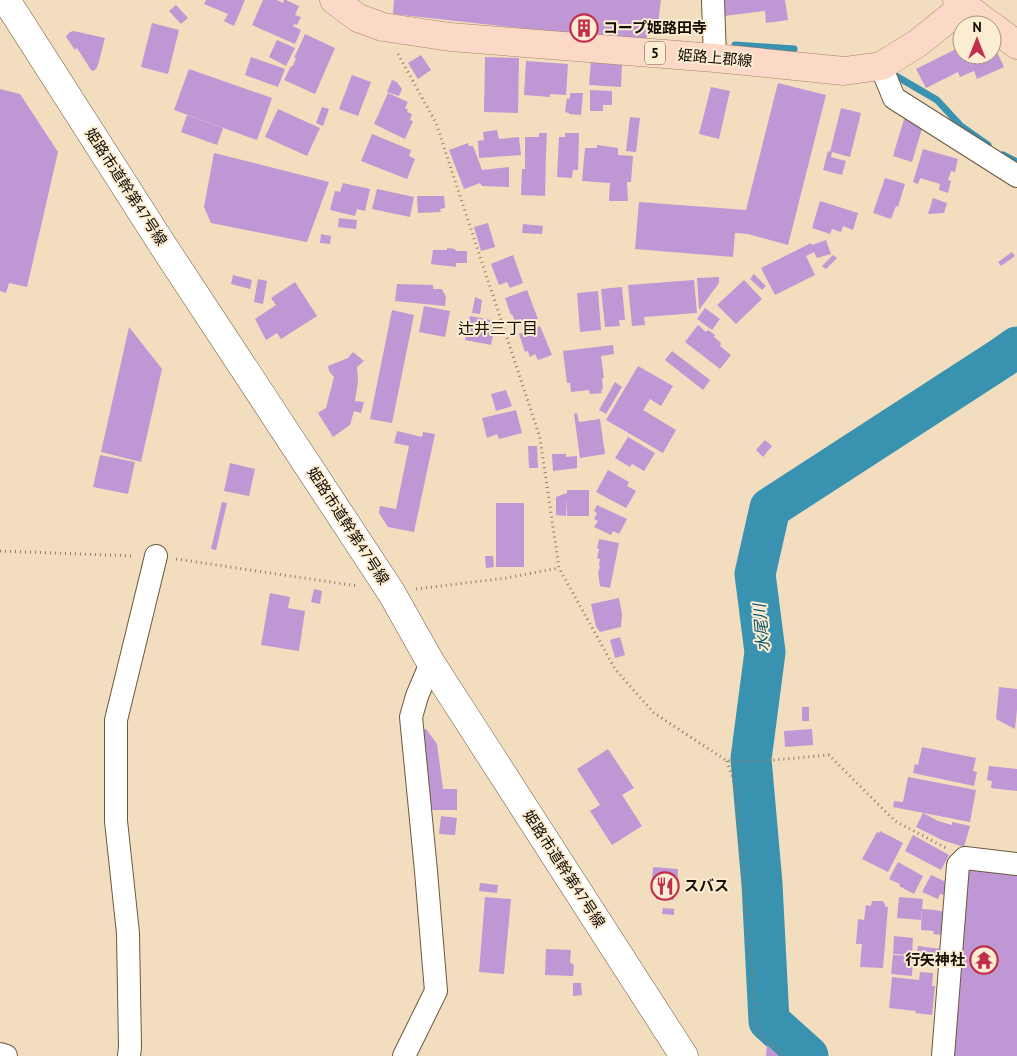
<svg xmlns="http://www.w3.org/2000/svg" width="1017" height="1056" viewBox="0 0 1017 1056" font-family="'PT Sans','Noto Sans JP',sans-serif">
	<rect width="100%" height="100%" fill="#f2debe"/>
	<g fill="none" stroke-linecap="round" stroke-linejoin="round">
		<g stroke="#3892b0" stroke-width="7">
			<polyline points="735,45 794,49"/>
			<polyline points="896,76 937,100 961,126 988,145"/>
			<polyline points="1003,155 1017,162"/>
		</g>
		<polyline stroke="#3892b0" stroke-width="41" points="808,1056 769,1021 762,884 751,759 765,652 755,574 770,508 1003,357 1017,347"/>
	</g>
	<g fill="#be97d4">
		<polygon points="206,0 245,0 234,26 224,21 228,14 204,4"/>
		<polygon points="263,0 277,0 283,3 284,0 286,0 299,6 295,15 301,17 297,25 294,24 293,26 301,30 295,44 252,25"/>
		<polygon points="394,0 661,0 657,31 648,29 646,42 393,14"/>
		<polygon points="722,0 785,0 788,20 766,23 765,11 724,16"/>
		<polygon points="176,5 188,18 181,24 169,11"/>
		<polygon points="152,23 179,30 168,74 141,67"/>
		<polygon points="74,31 105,38 98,65 96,69 93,71 91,70 77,48 75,50 66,37 67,35 70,32"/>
		<polygon points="305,34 335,48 315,94 284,80 291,66 293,66 296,58 294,58"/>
		<polygon points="277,40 295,48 286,66 269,57"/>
		<polygon points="962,46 962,55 992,55 992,52 996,50 1004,67 977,79 974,71 960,77 958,72 926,88 916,69"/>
		<polygon points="421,55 431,70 418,79 408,63"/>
		<polygon points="251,57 285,69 278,87 245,75"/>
		<polygon points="485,57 519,58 518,113 484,112"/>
		<polygon points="526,61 568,64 566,95 550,94 550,97 524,95"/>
		<polygon points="591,61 622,63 621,87 589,85"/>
		<polygon points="189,69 272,98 257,140 174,110"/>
		<polygon points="352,75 371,82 358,116 339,109"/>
		<polygon points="392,80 397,82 402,89 399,96 387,92"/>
		<polygon points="778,83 826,95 788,245 748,234 735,233 733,257 635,249 639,202 746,210"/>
		<polygon points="711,87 730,91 719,139 699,134"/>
		<polygon points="0,89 20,94 58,152 27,287 9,283 6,293 0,291"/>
		<polygon points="590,90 612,91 612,105 603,105 603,111 590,111"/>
		<polygon points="388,93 408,102 405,108 408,110 407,112 412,114 410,120 413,121 405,139 374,124"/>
		<polygon points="570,93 583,93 581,115 569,114 569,113 565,112 567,98 570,99"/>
		<polygon points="322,107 329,109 323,126 316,123"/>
		<polygon points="841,108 861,113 850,157 832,152 831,157 846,161 842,175 823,170 828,151 830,152"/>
		<polygon points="278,109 320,128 307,156 265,137"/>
		<polygon points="187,115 223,128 217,145 181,132"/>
		<polygon points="905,116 924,122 912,162 893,156"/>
		<polygon points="630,117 640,118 636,152 626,151"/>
		<polygon points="497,130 499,139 519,137 521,155 479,158 478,141 484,140 483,132"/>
		<polygon points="539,133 547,133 546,154 530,154 546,154 545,196 521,195 522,169 525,169 525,137 539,137"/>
		<polygon points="565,133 579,133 578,170 573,170 572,178 557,177 559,137 565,137"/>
		<polygon points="372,134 411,150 409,156 415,159 407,179 361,161"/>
		<polygon points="468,143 469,146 473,146 482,170 509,167 509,187 482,186 480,183 464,189 449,150"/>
		<polygon points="597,145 618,148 618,155 633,156 631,182 627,182 628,201 609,201 610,183 582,181 585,148 597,148"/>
		<polygon points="923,149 958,159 955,172 951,171 948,180 951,181 948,193 939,190 940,184 920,178 918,184 913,182"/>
		<polygon points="214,153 329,182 307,242 211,223 204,207"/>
		<polygon points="885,178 905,184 898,207 896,206 891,219 873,213"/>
		<polygon points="343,183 370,189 365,211 357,209 355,216 330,210 335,191 340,192"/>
		<polygon points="377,189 414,197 410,217 372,209"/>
		<polygon points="417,196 444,196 445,208 440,209 441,212 418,213"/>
		<polygon points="933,198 947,203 944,213 928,214"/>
		<polygon points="820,201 858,213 853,230 843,226 841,232 832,229 830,234 812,228"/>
		<polygon points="339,218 357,220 356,229 338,227"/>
		<polygon points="488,223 495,247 481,251 474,227"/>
		<polygon points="523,224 543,226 542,234 522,233"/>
		<polygon points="321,234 331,236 330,244 320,243"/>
		<polygon points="826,240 831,254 817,258 814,252 806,256 815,275 775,295 761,268 811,243 812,245"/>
		<polygon points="447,248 455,249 456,251 467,251 467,263 456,263 456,267 431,264 433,250 447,250"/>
		<polygon points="1012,252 1015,256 1001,266 998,262"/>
		<polygon points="513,255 523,283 510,288 507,282 499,285 491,264"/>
		<polygon points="833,255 837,258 826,269 822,266"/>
		<polygon points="754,274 766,286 762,290 750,279"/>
		<polygon points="233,275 252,280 250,289 231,284"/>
		<polygon points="719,277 719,283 699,310 697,278"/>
		<polygon points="258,279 267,281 263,304 254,302"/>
		<polygon points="694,280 697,313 644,317 645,325 632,326 628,285"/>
		<polygon points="744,280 762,299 736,324 717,305"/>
		<polygon points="295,282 317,316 281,339 277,333 266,340 255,319 276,305 271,298"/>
		<polygon points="397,284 433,285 433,289 442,289 446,297 445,306 395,301"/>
		<polygon points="622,287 625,320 619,320 620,326 605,327 601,289"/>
		<polygon points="527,290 538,319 523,325 521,319 515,321 512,314 511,315 505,298"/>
		<polygon points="598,291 601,330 580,332 577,293"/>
		<polygon points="475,297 482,300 480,314 472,313"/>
		<polygon points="424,306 450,311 445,337 419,332"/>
		<polygon points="705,308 720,319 712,330 697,319"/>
		<polygon points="392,310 414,315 392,423 370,419"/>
		<polygon points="470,316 496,321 491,345 465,340"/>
		<polygon points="698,325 706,332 708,330 715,335 714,337 721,343 720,346 731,355 720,369 685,342"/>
		<polygon points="540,326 552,355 538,360 535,354 530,357 528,351 525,352 519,334"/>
		<polygon points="129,327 162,369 141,462 101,452"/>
		<polygon points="613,345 614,354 601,356 604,378 602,378 603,389 601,390 602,393 590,394 589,390 571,392 570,383 567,383 563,351"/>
		<polygon points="672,351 710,380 703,390 665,360"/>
		<polygon points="353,352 364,361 357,367 358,381 355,401 364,402 361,413 354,411 350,425 333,437 318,413 326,408 334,377 329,371 328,366 348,358"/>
		<polygon points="638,366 673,386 661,406 650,399 643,410 676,430 663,453 606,420"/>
		<polygon points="615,382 622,387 606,414 599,410"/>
		<polygon points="506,390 512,406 496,411 491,394"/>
		<polygon points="516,410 522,433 499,439 497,434 487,438 482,418"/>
		<polygon points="577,413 579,422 600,419 605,454 580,458 574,414"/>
		<polygon points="397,431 422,437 423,432 435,434 414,532 388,527 379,513 380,506 396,509 409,446 394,443"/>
		<polygon points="628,437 655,453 644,471 632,464 630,467 615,458"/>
		<polygon points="765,440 772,446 763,457 756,450"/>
		<polygon points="528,446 537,446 538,468 529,468"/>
		<polygon points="552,454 566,454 566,457 577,456 577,468 553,471"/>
		<polygon points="100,455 135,462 128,494 93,487"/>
		<polygon points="230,463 255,469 249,496 224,491"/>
		<polygon points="608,470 629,482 627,486 636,491 626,508 596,492"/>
		<polygon points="567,490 589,490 589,516 567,516 567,497 566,516 556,515 556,497 567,493"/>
		<polygon points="222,502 227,503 216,550 211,549"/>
		<rect x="496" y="503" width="28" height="64"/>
		<polygon points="597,505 627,519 619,534 613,531 611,535 594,527 598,521 594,519 597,513 594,511"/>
		<polygon points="599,539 619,543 610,588 600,586 598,572 600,567 599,566 600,559 597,558 599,549 597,549"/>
		<polygon points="485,556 493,556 494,567 486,568"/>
		<polygon points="314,589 322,591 320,604 311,602"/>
		<polygon points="270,593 290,597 288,608 305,611 299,651 261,645"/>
		<polygon points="619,598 622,614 621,627 600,632 596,627 591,604"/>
		<polygon points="620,637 625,655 615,658 610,640"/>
		<polygon points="999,687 1017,689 1017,709 1015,729 996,719"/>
		<rect x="802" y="707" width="7" height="14"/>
		<polygon points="426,729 437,744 443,789 457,789 457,810 427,810 417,730"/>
		<polygon points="812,729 813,745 785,747 784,731"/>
		<polygon points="922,747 976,758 973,771 977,772 974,786 913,773 915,764 918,765"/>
		<polygon points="608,749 634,788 622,795 642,826 612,845 590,811 600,805 577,769"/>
		<polygon points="989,766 1017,769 1017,791 991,788 992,781 987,780"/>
		<polygon points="908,777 976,790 970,822 893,807 894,801 903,802"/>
		<polygon points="923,813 938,821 952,825 952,822 970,826 964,847 942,840 916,827"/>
		<polygon points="441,816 457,818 455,835 439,834"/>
		<polygon points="880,831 903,843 888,872 862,859 877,832 879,833"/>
		<polygon points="913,835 949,855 941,870 905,851"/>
		<polygon points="898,862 923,876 914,894 899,886 900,884 889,879"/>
		<polygon points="1017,864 1017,1056 943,1056 958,865"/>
		<polygon points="653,867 678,869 677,890 674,890 674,900 656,899 657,894 653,893 653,882 652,882"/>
		<polygon points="931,875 946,882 944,885 947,886 944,895 940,894 938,899 922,892"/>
		<polygon points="480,883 498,885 497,893 479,891"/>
		<polygon points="485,897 511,899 504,974 479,972"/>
		<polygon points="899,897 923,899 921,920 897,918"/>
		<polygon points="872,901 883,901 886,907 888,907 883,968 860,967 862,944 856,944 858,919 864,920 866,905 871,906"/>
		<polygon points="663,908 674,909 674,915 662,914"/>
		<polygon points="922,909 935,910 946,912 944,935 933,934 934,931 921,930"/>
		<polygon points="894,936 913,938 912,955 893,954"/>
		<polygon points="918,946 941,949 941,955 917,953"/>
		<polygon points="546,949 571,950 570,962 574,965 573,976 545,975"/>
		<polygon points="893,955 913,956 912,976 891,974"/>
		<polygon points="920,972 933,973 932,986 935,986 932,1015 915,1013 916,1011 889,1008 892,977 919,980"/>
		<polygon points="573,983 581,983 582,995 573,996"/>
		<polygon points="767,1045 777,1054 779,1056 766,1056"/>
	</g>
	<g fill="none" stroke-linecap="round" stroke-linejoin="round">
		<g stroke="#6a593d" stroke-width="24">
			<g id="minor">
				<polyline points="713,0 715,58"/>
				<polyline points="881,66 894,98 1017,176"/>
				<polyline points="0,1054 6,1056"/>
				<polyline points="129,1056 130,1047 128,933 116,821 116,720 156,556"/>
				<polyline points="404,1056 436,991 426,871 411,717 417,696 431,663"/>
				<polyline points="943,1056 958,865 965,858 1017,864"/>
			</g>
		</g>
		<g stroke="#6a593d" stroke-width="29">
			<polyline id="tertiary" points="6,0 162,244 391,592 431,663 684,1056"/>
		</g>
		<g stroke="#a88169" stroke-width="29">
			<g id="primary">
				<polyline points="334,0 358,18 383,27 450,37 715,58 844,71 881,66 918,43 964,6"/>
				<polyline points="957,0 990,25"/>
				<polyline points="992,26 1017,45"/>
			</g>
		</g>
		<g stroke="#8b7e68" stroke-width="3" stroke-dasharray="1 4" stroke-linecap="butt">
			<polyline points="398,54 436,123 540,438 559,568 615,669 654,713 727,761 763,761 829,755 895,821 946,848"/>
			<polyline points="0,551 133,556"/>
			<polyline points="176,559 358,586"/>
			<polyline points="416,589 506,578 559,568"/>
			<polyline points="727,761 735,785 758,1032 784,1056"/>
		</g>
		<use href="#minor" stroke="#fff" stroke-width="22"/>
		<use href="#tertiary" stroke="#fff" stroke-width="28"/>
		<use href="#primary" stroke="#fbd9c6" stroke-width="28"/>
	</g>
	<defs>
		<g id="building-ring" transform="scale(1.4375)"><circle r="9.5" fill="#fcecd2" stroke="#bf2e4a" stroke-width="1.5"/><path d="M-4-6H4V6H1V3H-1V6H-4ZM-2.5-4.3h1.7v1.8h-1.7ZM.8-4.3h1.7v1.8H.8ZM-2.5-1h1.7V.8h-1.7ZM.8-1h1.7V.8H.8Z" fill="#bf2e4a"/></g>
		<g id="restaurant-ring" transform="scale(1.4375)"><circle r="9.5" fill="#fcecd2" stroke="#bf2e4a" stroke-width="1.5"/><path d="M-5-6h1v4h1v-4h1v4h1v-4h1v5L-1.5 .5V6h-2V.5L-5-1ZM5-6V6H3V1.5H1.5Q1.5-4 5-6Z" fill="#bf2e4a"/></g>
		<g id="temple-ring" transform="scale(1.4375)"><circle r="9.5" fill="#fcecd2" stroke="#bf2e4a" stroke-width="1.5"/><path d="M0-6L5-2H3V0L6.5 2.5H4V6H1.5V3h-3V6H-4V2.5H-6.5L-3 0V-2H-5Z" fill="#bf2e4a"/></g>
	</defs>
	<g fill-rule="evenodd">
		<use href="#building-ring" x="584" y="28"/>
		<use href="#restaurant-ring" x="665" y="886"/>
		<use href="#temple-ring" x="984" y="960"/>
	</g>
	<g text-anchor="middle" stroke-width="4" stroke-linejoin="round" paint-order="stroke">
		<rect fill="#fcecd2" stroke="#595041" stroke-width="1" x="645" y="41.5" width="20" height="23" rx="4"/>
		<g font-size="14" font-weight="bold" fill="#130d03">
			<text x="655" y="58">5</text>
		</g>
		<g font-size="15" font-weight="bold" fill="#130d03" stroke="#fcecd2" text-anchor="start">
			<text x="603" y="33">コープ姫路田寺</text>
			<text x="684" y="891">スバス</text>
			<text x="965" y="965" text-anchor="end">行矢神社</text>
		</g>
		<g font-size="15" fill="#130d03" stroke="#fcecd2">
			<text transform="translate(715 58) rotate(5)" y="5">姫路上郡線</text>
			<text transform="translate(126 187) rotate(57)" y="5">姫路市道幹第47号線</text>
			<text transform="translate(348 526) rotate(57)" y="5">姫路市道幹第47号線</text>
			<text transform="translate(564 869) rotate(57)" y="5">姫路市道幹第47号線</text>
		</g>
		<g font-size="16" fill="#130d03" stroke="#fcecd2">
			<text x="498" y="334">辻井三丁目</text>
		</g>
		<g font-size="16" font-style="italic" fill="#0c566c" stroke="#fcecd2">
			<text transform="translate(761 628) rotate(-95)" y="6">水尾川</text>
		</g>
	</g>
	<g transform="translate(977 40)"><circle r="24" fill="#fcecd2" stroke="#9f937f"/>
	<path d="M0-4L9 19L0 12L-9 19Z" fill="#bf2e4a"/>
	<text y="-8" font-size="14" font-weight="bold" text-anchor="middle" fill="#130d03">N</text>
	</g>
</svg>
